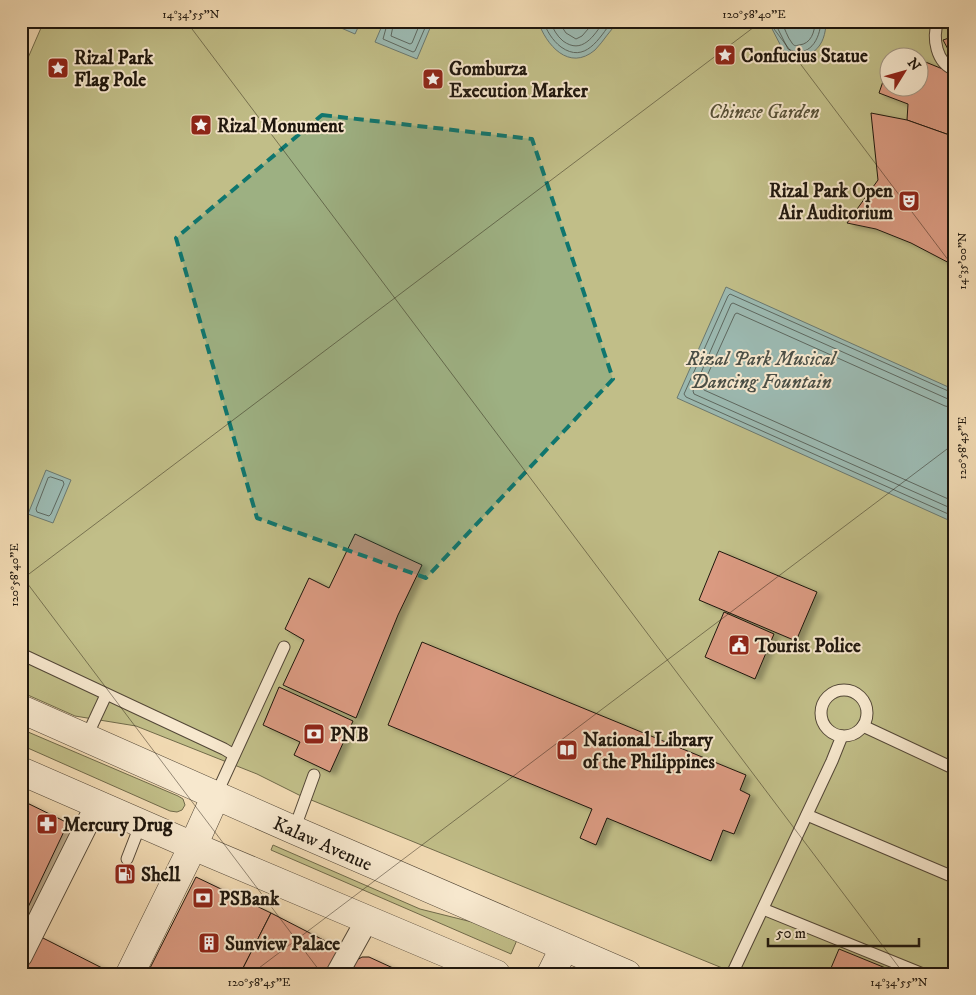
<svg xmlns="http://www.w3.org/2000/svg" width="976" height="995" viewBox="0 0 976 995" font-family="'IM FELL DW Pica',serif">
	<defs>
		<filter id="shadow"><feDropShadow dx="5.5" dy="3" stdDeviation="2.5" flood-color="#0004"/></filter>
	</defs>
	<rect width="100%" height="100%" fill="#f2dbb4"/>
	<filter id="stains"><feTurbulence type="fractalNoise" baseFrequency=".004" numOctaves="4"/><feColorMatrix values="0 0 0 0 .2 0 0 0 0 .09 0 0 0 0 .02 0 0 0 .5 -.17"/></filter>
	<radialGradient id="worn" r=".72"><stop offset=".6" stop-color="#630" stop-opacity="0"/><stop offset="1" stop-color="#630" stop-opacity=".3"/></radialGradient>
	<g fill="#c1be88" stroke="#706a4a" fill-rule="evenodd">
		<path d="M44,21H955V974H737L299,795L257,774L136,726L75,716L21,692V74ZM888,58H918V88H888Z"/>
		<polygon points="21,729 178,796 183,799 185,805 182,810 177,812 170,811 21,745"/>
		<polygon points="273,845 420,909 480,924 517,940 511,954 271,850"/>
	</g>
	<g fill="#9cbab2" stroke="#6a7870">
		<polygon points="325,21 361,21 355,34"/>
		<polygon points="384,21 433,21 417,59 375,42"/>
		<path d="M538,21H620C610,29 604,41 595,50C569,72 546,45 538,21Z"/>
		<path d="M768,21H826C826,47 811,62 785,54Z"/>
		<polygon points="726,287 955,390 955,523 677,398"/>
		<polygon points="46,470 71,480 53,523 28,514"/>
	</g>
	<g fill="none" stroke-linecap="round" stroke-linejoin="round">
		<g stroke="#5d6860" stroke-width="1">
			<polyline points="388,21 383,39 413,52 415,51 428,21"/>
			<polyline points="394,21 391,36 410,44 412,43 421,21"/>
			<path d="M543,21C547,31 552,40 561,47C585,64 599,39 612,21"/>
			<path d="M550,21C553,29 557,36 563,41C582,55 594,36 604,21"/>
			<polyline points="558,21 566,33 576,39 582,36 595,21"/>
			<path d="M774,21L788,49C809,59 820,40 821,21"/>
			<path d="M781,21C785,28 787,37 792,43C794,46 795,46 799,45C811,44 815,32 815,21"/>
			<polyline points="955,394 730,294 728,296 684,394 686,397 955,517"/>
			<polyline points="955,400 948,399 733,303 731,304 693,391 694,394 955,510"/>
			<polyline points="955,408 945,406 737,313 735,314 702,387 704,390 955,502"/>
			<polygon points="51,477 63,481 64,484 51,514 49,516 37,512 36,509 48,478"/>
		</g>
	</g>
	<g fill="#da9a81" stroke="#1e160d" filter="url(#shadow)">
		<polygon points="955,36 955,62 943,40"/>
		<polygon points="895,50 914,58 892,58"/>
		<polygon points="918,59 955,74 955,137 907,120 908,104 879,93 888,67 888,88 918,88"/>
		<polygon points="871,113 907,120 955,137 955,266 911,243 876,229 847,223 878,180"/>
		<polygon points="355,534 422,565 398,615 356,718 283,685 304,640 285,629 309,578 329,588"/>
		<polygon points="719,551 817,592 796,641 699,600"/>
		<polygon points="724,612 774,634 755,679 705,657"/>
		<polygon points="422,642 746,775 740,790 750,795 734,834 723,830 711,861 607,818 596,845 580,838 592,809 388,725"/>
		<polygon points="279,687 353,721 330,772 294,755 300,742 263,725"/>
		<polygon points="21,800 68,823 21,922"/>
		<polygon points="196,877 271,913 240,974 147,974"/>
		<polygon points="271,913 339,948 330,974 240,974"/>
		<polygon points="41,937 110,972 109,974 22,974"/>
		<polygon points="839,949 888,969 887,974 845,974 831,968"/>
		<polygon points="362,957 369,957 406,974 347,974 357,960"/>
	</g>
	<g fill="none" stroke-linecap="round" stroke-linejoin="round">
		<g stroke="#534737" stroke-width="13">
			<g id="service">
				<path d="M938,21C932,38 936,63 955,70"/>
				<polyline points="21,654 224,749 234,755"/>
				<circle cx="844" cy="713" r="23"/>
				<polyline points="863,726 955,769"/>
				<polyline points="86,738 106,695"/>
				<polyline points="216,795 284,647"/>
				<polyline points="807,815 951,876"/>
				<polyline points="294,830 314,775"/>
				<polyline points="127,859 141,823"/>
				<polyline points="763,909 923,974"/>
				<polyline points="732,974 832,761 842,736"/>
			</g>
		</g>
		<g stroke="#534737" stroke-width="24">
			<g id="minor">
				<polyline points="21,956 97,804"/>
				<polyline points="337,974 367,920"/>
			</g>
		</g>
		<g stroke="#534737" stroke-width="29">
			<g id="tertiary">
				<polyline points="21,709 294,830 627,974"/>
				<polyline points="21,771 193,846 496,974"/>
				<polyline points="130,974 193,846 216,795"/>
				<polyline points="551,974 564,948"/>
			</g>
		</g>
		<use href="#service" stroke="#f7e8ce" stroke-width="11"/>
		<use href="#minor" stroke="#f7e8ce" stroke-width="22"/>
		<use href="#tertiary" stroke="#f7e8ce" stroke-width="28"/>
	</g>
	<path fill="#0f766e" fill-opacity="0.2" stroke="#0f766e" stroke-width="4" stroke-dasharray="10 6" stroke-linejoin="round" d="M322,115L532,139L613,379L426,578L257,518L176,238Z"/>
	<path fill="none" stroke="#1e160d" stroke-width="1" stroke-opacity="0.45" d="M186,21L904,974M768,21L955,269M21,575L322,974M21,580L762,21M251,974L955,443"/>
	<defs>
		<g id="sight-square" transform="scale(1.125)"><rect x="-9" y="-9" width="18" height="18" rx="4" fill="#8f2418" stroke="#f7e8ce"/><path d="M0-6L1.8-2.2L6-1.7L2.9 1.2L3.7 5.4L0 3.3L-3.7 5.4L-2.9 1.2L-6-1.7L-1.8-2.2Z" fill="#fff"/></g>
		<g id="theatre-square" transform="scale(1.125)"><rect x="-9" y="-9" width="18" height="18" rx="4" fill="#8f2418" stroke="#f7e8ce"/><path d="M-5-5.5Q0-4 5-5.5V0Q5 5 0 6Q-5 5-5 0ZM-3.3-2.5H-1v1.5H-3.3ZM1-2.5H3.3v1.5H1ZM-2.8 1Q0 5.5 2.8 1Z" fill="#fff"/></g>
		<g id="civic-square" transform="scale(1.125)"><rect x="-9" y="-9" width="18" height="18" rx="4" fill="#8f2418" stroke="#f7e8ce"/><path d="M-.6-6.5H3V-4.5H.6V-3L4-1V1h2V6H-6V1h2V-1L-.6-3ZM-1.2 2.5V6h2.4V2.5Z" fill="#fff"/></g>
		<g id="bank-square" transform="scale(1.125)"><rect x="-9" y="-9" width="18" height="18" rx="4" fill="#8f2418" stroke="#f7e8ce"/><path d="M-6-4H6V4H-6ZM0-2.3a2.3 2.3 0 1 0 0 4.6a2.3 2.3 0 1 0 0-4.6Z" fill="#fff"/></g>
		<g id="library-square" transform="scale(1.125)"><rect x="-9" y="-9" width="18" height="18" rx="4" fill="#8f2418" stroke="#f7e8ce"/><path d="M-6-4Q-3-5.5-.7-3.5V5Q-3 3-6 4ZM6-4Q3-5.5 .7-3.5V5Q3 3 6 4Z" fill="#fff"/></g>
		<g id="pharmacy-square" transform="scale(1.125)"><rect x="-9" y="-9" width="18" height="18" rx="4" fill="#8f2418" stroke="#f7e8ce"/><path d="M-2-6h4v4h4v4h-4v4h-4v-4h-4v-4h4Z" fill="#fff"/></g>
		<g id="fuel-square" transform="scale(1.125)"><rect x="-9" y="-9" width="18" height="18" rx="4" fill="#8f2418" stroke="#f7e8ce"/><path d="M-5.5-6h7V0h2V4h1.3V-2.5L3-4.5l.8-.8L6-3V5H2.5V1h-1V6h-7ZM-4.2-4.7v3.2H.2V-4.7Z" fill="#fff"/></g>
		<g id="building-square" transform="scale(1.125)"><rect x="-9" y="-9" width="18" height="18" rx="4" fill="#8f2418" stroke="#f7e8ce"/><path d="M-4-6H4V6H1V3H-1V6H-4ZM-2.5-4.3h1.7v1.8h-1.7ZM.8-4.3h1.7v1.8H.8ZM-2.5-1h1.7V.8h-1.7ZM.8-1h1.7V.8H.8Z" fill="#fff"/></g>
	</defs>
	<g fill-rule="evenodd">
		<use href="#sight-square" x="725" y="55"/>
		<use href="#sight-square" x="58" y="68"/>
		<use href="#sight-square" x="433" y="79"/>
		<use href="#sight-square" x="201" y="125"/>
		<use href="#theatre-square" x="909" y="201"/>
		<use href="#civic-square" x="739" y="645"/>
		<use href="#bank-square" x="314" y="734"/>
		<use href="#library-square" x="567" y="750"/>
		<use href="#pharmacy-square" x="47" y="824"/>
		<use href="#fuel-square" x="125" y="874"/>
		<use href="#bank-square" x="203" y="898"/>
		<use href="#building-square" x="209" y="943"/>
	</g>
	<g text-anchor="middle" stroke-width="4" stroke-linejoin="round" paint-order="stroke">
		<g font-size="19" font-weight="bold" fill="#1e160d" stroke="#f7e8ce" text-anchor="start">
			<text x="741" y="62">Confucius Statue</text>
			<text x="74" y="64">Rizal Park<tspan x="74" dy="22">Flag Pole</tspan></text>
			<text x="449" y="75">Gomburza<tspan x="449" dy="22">Execution Marker</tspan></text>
			<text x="217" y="132">Rizal Monument</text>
			<text x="893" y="197" text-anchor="end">Rizal Park Open<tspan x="893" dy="22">Air Auditorium</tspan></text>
			<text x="755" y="652">Tourist Police</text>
			<text x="330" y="741">PNB</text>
			<text x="583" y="746">National Library<tspan x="583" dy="22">of the Philippines</tspan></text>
			<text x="63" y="831">Mercury Drug</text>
			<text x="141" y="881">Shell</text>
			<text x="219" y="905">PSBank</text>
			<text x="225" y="950">Sunview Palace</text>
		</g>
		<g font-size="19" font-style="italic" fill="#575138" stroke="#f7e8ce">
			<text x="764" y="118">Chinese Garden</text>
		</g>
		<g font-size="19" fill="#1e160d" stroke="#f7e8ce">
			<text transform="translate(323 843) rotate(24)" y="7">Kalaw Avenue</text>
		</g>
		<g font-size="20" font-style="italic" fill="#4a4f47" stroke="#f7e8ce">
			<text x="761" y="365">Rizal Park Musical<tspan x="761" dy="23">Dancing Fountain</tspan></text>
		</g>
	</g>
	<rect width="976" height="995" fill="none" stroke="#f2dbb4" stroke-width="55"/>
	<g transform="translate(904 72) rotate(53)"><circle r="24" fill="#f7e8ce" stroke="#a09481"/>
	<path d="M0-4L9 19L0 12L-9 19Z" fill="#8f2418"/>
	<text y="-8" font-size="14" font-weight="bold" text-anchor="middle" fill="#1e160d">N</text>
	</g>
	<path d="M768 938v8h151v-8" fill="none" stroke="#1e160d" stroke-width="2.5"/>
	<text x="776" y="938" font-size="15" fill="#1e160d" stroke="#f7e8ce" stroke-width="4" paint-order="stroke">50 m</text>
	<rect x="28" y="28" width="920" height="940" fill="none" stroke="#1e160d" stroke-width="2"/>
	<g font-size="12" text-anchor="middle" fill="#1e160d">
		<text x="191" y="18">14°34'55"N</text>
		<text x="754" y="18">120°58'40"E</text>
		<text transform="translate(962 261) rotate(-90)" y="4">14°35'00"N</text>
		<text transform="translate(962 448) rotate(-90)" y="4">120°58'45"E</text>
		<text transform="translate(14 575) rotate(-90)" y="4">120°58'40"E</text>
		<text x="259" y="986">120°58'45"E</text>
		<text x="899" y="986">14°34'55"N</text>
	</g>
	<rect width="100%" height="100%" filter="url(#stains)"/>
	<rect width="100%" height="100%" fill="url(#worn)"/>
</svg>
